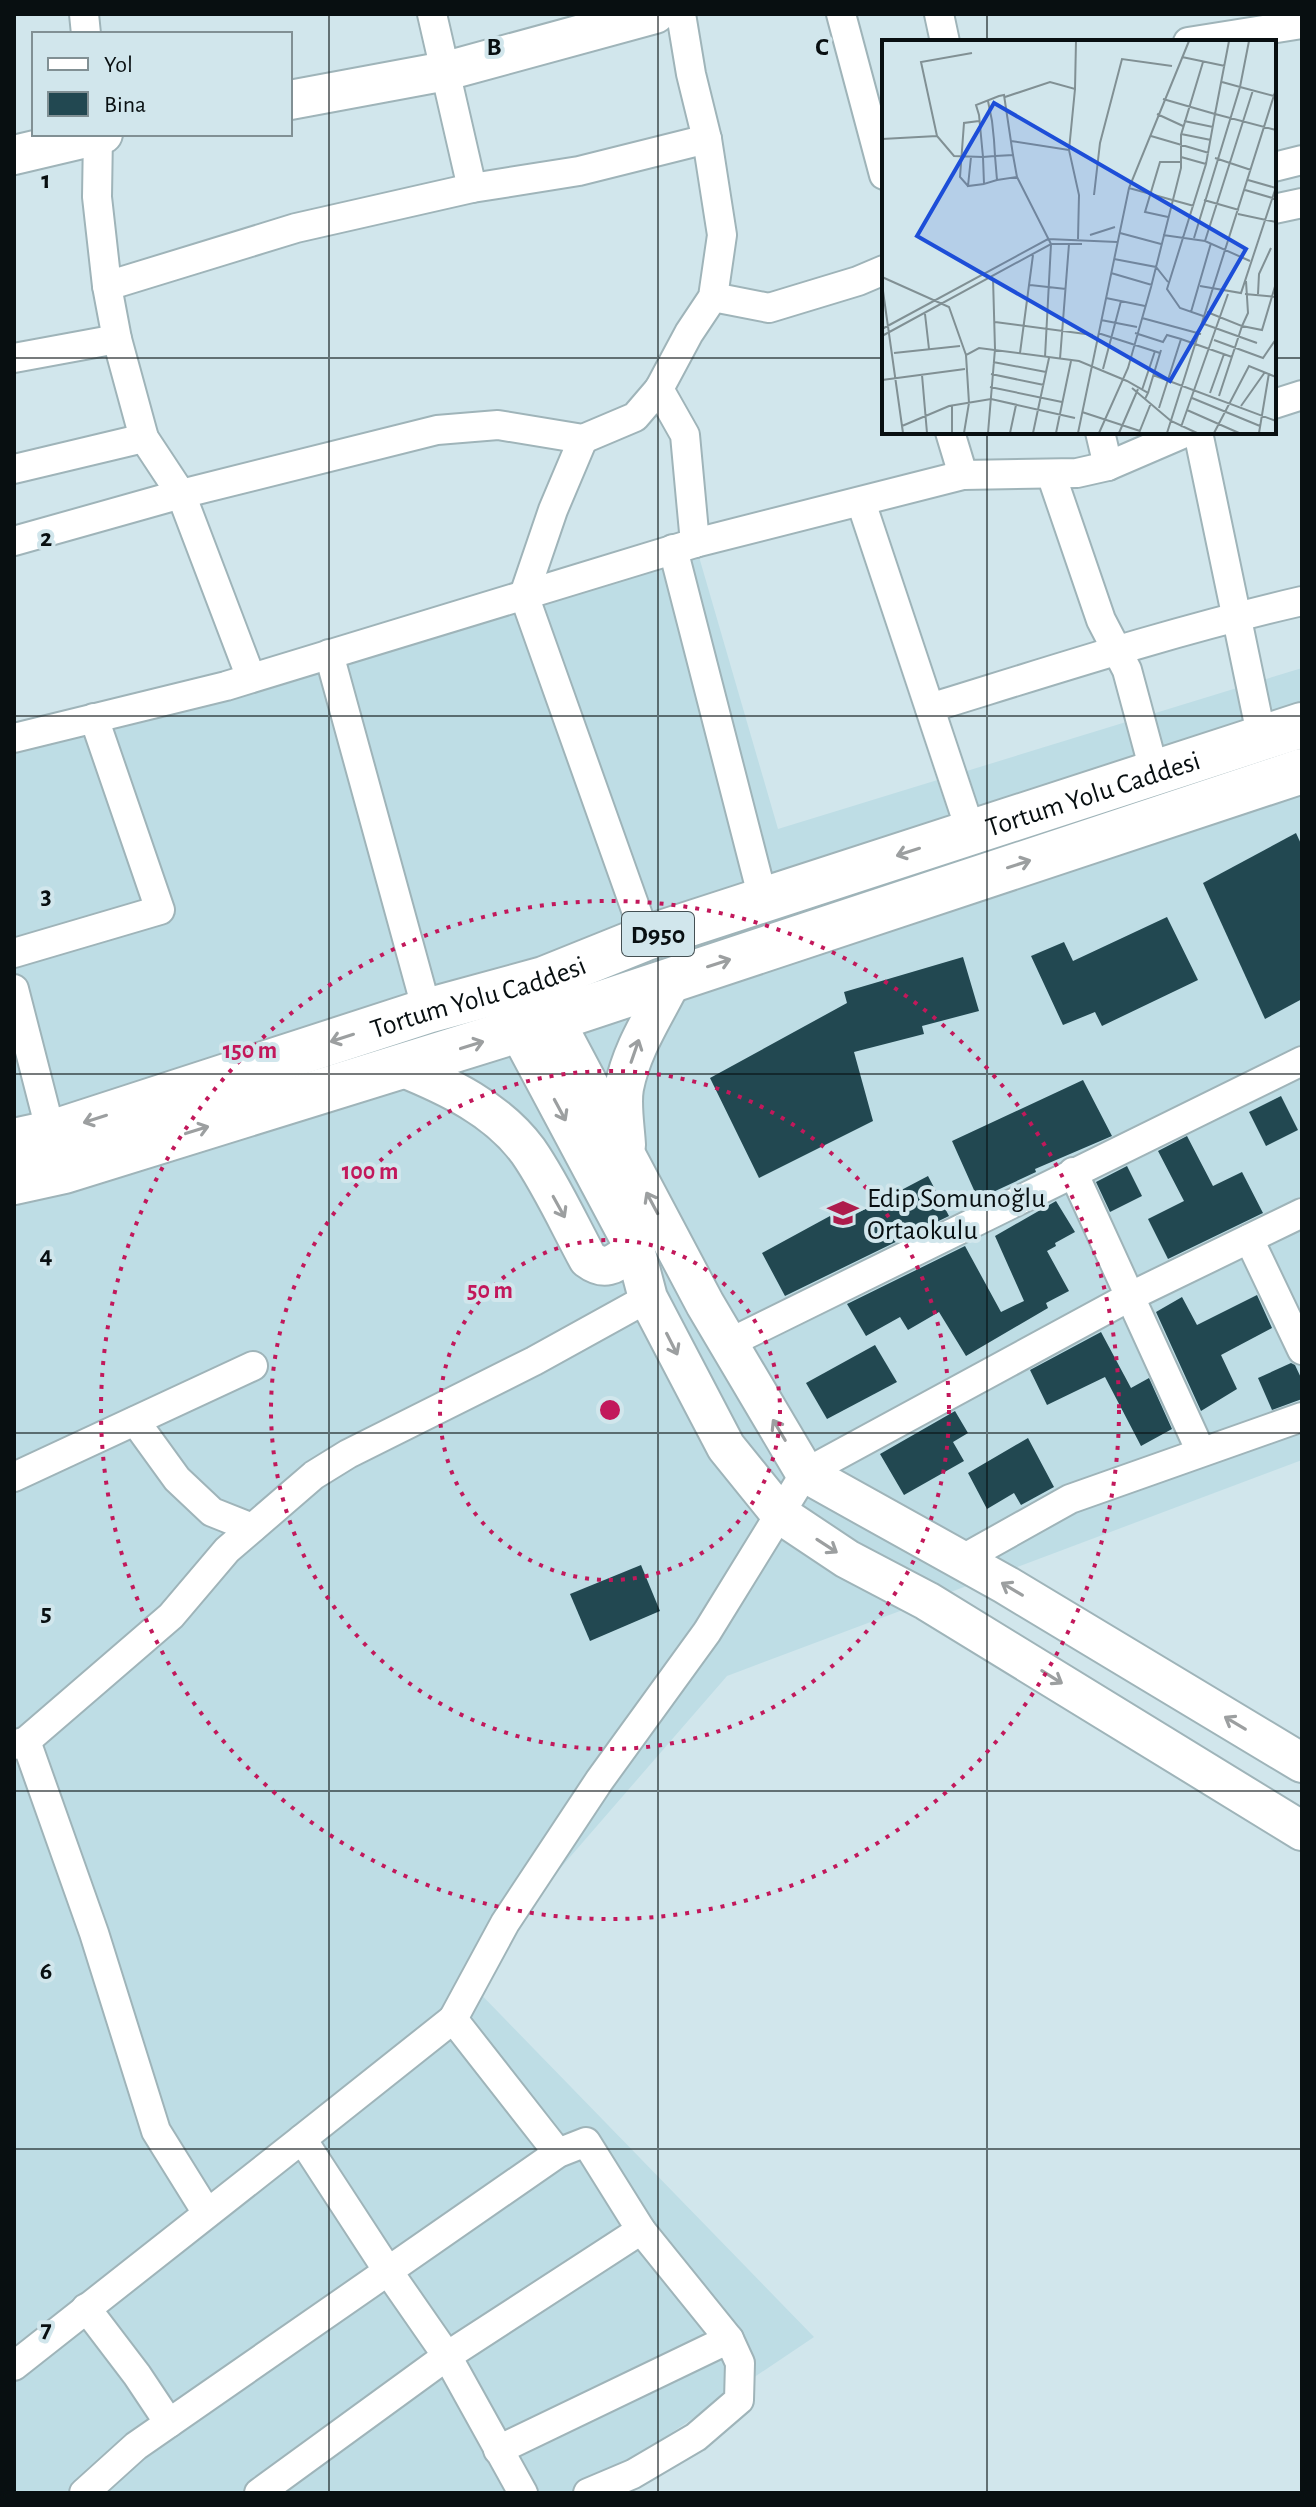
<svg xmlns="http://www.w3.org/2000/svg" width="1316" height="2507" viewBox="0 0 1316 2507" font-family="'Alegreya Sans',sans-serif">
	<rect width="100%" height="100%" fill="#d1e6ec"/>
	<polygon fill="#bedde5" points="695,543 778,829 1302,668 1302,1460 727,1676 465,1978 814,2337 582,2493 14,2493 14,747"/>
	<g fill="#224851">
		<polygon points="1296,833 1302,846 1302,999 1265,1019 1203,883"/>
		<polygon points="1167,917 1198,980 1102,1026 1095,1012 1063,1025 1031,956 1064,942 1073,961"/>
		<polygon points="963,957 979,1011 922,1026 924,1034 854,1052 873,1121 759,1178 710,1078 847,1003 844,992"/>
		<polygon points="1083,1080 1112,1136 1035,1169 1036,1172 978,1199 952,1141"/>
		<polygon points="1281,1096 1298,1130 1266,1146 1249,1112"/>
		<polygon points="1187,1136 1213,1186 1242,1172 1263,1213 1168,1259 1148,1219 1184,1201 1158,1151"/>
		<polygon points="1127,1166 1142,1196 1110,1212 1096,1182"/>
		<polygon points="928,1176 949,1216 785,1296 762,1253 830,1216 835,1225"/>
		<polygon points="1056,1201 1075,1232 1055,1243 1056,1246 1047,1251 1069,1291 1046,1303 1048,1308 966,1356 939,1312 908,1330 900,1317 866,1336 847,1304 965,1246 1001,1312 1024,1301 995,1236"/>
		<polygon points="1257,1295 1272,1328 1221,1355 1237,1389 1201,1411 1156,1312 1182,1297 1197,1325"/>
		<polygon points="1101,1332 1131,1388 1149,1378 1172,1429 1141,1446 1105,1377 1047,1405 1030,1370"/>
		<polygon points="875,1345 897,1382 827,1419 806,1383"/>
		<polygon points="1291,1363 1295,1365 1302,1380 1302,1399 1272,1410 1258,1378"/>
		<polygon points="955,1411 968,1433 953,1442 964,1461 904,1495 880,1454"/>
		<polygon points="1028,1438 1054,1487 1021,1505 1014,1493 987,1509 968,1473"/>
		<polygon points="641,1565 660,1611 590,1641 570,1594"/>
	</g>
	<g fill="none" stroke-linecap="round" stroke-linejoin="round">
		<g stroke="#9fb4b9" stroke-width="32">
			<g id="street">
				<polyline points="84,14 86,34"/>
				<polyline points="432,14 472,188"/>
				<polyline points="841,14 884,175"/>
				<polyline points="939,14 945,42"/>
				<polyline points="1188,42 1302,24"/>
				<polyline points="98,134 97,197 107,286 117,339 144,438 181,494 251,678"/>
				<polyline points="1274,167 1302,160"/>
				<polyline points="1274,209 1302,203"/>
				<polyline points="107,286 296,228 472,188 579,171 707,139"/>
				<polyline points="713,297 769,308 858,281 884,270"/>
				<polyline points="14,358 117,339"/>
				<polyline points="659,389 685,435 695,543"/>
				<polyline points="1274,404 1302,395"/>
				<polyline points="950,432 963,475"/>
				<polyline points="1100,432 1108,466"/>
				<polyline points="1198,432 1262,739"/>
				<polyline points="583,439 553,510 524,595 646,938"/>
				<polyline points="14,469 144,438"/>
				<polyline points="1051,474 1101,620 1127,670 1155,774"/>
				<polyline points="861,502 971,832"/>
				<polyline points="14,541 181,494 437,430 498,425 583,439 635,417 659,389 689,333 713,297 722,235 707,139 691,74 681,14"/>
				<polyline points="673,549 763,899"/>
				<polyline points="329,654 427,1011"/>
				<path d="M930,708C1053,670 1176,630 1302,601"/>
				<polyline points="14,738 226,686 695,543 963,475 1077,473 1108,466 1187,432"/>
				<polyline points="14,953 160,910 94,718"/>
				<polyline points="14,989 51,1133"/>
				<polyline points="1073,1172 1201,1452"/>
				<polyline points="1249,1239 1302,1350"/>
				<polyline points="727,1344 1302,1061"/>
				<polyline points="135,1421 177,1479 212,1512 252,1528"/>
				<polyline points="14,1477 253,1366"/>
				<polyline points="961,1560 1070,1499 1302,1417"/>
				<polyline points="26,1741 94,1933 156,2131 207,2213"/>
				<polyline points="14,1745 26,1741 171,1616 227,1550 314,1475 348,1454 534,1361 648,1298"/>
				<polyline points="453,2019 505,1923 599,1781 707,1632 805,1473 1131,1296 1302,1213"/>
				<polyline points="302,2139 453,2019 558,2153"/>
				<polyline points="86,2308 137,2375 169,2423"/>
				<polyline points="14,2366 302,2139 388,2271 447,2356 523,2493"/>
				<polyline points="498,2450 729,2339 641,2230"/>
				<polyline points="84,2493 136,2446 558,2153 586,2142 641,2230 447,2356 259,2493"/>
				<polyline points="588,2493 633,2474 696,2437 739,2400 740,2363 729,2339"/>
			</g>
		</g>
		<g stroke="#9fb4b9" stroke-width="42">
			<g id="secondary">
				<polyline points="290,100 446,71 655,14"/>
				<polyline points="14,155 103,134"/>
				<polyline points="547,989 554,1019 705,1304 805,1473 1006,1585 1302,1763"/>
				<polyline points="509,1003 518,1030 635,1249 648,1298 726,1447 781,1515 847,1559 927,1601 1302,1831"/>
				<path d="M401,1067C448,1086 497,1109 528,1151C551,1184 569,1224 588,1259C608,1274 617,1261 635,1249"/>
				<path d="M626,1145C625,1127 621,1105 624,1088C632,1047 655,1015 673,978"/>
			</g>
		</g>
		<g stroke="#9fb4b9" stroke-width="48">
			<g id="highway">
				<path id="s1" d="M14,1141L51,1133L427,1011L544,979L646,938L1302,725"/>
				<polyline points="14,1182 64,1171 554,1019 1302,771"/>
			</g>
		</g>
		<use href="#street" stroke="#fff" stroke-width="28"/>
		<use href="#secondary" stroke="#fff" stroke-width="38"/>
		<use href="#highway" stroke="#fff" stroke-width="44"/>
	</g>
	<defs><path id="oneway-shaft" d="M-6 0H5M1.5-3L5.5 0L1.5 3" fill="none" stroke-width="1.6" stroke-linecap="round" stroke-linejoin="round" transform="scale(2)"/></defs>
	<g stroke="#9c9fa0">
		<use href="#oneway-shaft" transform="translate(908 852) rotate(162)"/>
		<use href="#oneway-shaft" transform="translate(1019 864) rotate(-18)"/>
		<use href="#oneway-shaft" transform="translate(719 963) rotate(-18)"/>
		<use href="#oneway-shaft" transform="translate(342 1038) rotate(162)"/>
		<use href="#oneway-shaft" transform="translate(472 1045) rotate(-17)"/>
		<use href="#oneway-shaft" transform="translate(635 1051) rotate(-71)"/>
		<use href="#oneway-shaft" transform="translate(560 1110) rotate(62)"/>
		<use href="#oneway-shaft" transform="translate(95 1119) rotate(162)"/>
		<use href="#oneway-shaft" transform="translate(197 1130) rotate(-17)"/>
		<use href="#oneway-shaft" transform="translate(652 1203) rotate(-118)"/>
		<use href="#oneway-shaft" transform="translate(559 1207) rotate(61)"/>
		<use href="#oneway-shaft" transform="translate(672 1344) rotate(63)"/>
		<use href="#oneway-shaft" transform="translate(779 1430) rotate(-121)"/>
		<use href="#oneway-shaft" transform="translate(827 1546) rotate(33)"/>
		<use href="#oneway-shaft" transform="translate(1012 1589) rotate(-149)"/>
		<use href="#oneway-shaft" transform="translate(1052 1677) rotate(32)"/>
		<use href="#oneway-shaft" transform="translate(1235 1723) rotate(-149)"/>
	</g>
	<path fill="none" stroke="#080f11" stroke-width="2" stroke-opacity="0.55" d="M329,14V2493M658,14V2493M987,14V42M14,358H884M1274,358H1302M987,432V2493M14,716H1302M14,1074H1302M14,1433H1302M14,1791H1302M14,2149H1302"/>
	<g fill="none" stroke="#c2185b" stroke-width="4" stroke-dasharray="4 8">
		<circle cx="610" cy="1410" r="170"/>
		<circle cx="610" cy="1410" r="339"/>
		<circle cx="610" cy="1410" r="509"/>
	</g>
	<defs>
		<g id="school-bare" transform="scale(2.4)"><path d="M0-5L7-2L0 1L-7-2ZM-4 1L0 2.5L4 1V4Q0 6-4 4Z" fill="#ae1c4c" stroke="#d1e6ec" stroke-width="2.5" paint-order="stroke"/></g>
	</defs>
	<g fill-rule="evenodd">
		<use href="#school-bare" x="843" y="1213"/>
	</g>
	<g text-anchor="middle" stroke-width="8" stroke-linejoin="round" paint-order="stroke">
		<rect fill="#d1e6ec" stroke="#445053" stroke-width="2" x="622" y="912" width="72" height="44" rx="6"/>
		<g font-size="26" font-weight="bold" fill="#080f11">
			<text x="658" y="943">D950</text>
		</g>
		<g font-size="28" fill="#080f11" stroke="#d1e6ec">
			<text dy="10" stroke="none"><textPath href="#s1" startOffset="1134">Tortum Yolu Caddesi</textPath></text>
			<text dy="10" stroke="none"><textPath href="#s1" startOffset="486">Tortum Yolu Caddesi</textPath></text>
		</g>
		<g font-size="28" fill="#080f11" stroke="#d1e6ec" text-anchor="start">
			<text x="867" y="1207">Edip Somunoğlu<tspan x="867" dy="32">Ortaokulu</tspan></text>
		</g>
	</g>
	<g transform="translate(882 40)">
		<rect width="394" height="394" fill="#d1e6ec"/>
		<path fill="none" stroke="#819094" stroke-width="2" d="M347,1L333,74L394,90M90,13L39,22L55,96L72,116L101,117L113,116L131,115L122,55L117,56L94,65L97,75L101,117L102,144L115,140L113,116L112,100L110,81L106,61M300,17L343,26M340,42L358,47L367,1M193,49L187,110L197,155L196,199M123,57L168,42L193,49L194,1M281,59L333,74L324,124L285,249L298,268L324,277M275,74L301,86M302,81L331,87M299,94L329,100M269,96L327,113M0,99L55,96M129,101L187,110M89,117L86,146L102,144M299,117L324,124M333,118L369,130M135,137L169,204L163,317M115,140L135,137L131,115M366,140L394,148M86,146L78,137L82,83L97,81M247,148L312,166M363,150L394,159M212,155L218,103L240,19L290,26M322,160L357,170M356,174L394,182M286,177L263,172L278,122H299M238,193L279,204M208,195L233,187M281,195L323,201L368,221M312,198L358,47L392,56M323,201L371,50M232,219L274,227L286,242M229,233L270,245M0,237L67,267L84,315M364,241L366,273L360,286L380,290L394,243M0,244L21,393M148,245L184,249M318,246L359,253L394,147M363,254L394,257M376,254L377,234L389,208M224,258L263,266M309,272L329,203M325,272L360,286L337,356M43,274L47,309M260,278L319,294M219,280L255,287M113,282L211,295M322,284L375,303M0,289L166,199L235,202M216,293L278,313M253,293L281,302L285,295L299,299L277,368M0,296L169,204H200M299,299L350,317M332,300L381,318L394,299M12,313L78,306M138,313L151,215M178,319L187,204M111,322L164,332M221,329L239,261M109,334L162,345M40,335L45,393M271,335L394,381M0,340L83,329M108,347L180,362M250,348L289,381L315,393M260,350L273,311M266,353L279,310M328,353L342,314M310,358L378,386M70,366V393M359,366L383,332M305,370L357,393M200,372L258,391M20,386L67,366L109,359L193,378M299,387L346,254M82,393L87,363L84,315L97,308L197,321L245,341L266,353L263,359M106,393L113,309L111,238M128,393L134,365M151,393L167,318M174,393L189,321M196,393L247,148L307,1M217,393L246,328L269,247L299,128V95L321,22M237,393L256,349M257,393L269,363M285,393L394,49M332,393L367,326L394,337M377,393L387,333"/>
		<path fill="#1d4ed8" fill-opacity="0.15" stroke="#1d4ed8" stroke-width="4" d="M112,63L364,209L288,341L35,196Z"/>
		<rect width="394" height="394" fill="none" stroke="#080f11" stroke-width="4"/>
	</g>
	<g font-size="26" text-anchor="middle" font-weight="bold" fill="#080f11" stroke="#d1e6ec" stroke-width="8" stroke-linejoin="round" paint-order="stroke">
		<text x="494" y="55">B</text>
		<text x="822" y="55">C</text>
		<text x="46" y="188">1</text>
		<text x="46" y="546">2</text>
		<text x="46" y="904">3</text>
		<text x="46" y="1263">4</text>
		<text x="46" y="1621">5</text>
		<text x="46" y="1979">6</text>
		<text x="46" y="2337">7</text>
	</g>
	<circle cx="610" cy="1410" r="12" fill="#c2185b" stroke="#d1e6ec" stroke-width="4"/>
	<g font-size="24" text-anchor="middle" font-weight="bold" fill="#c2185b" stroke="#d1e6ec" stroke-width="8" stroke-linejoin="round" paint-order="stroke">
		<text x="250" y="1058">150 m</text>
		<text x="370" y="1179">100 m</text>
		<text x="490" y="1298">50 m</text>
	</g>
	<rect width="1316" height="2507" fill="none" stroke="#080f11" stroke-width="32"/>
	<rect x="32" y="32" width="260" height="104" fill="#d1e6ec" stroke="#819094" stroke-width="2"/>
	<rect x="48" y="58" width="40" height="12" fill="#ffffff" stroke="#819094" stroke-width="2"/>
	<text x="104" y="72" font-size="24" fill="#080f11">Yol</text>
	<rect x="48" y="92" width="40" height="24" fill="#224851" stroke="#819094" stroke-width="2"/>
	<text x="104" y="112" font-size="24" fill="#080f11">Bina</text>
</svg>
